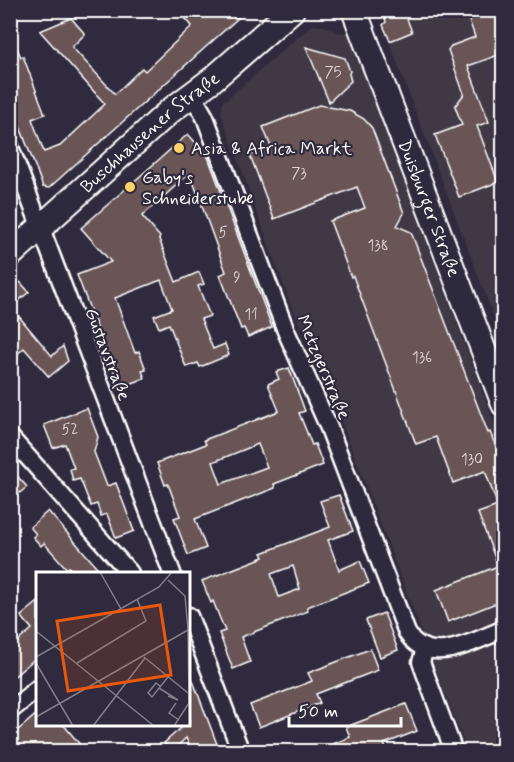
<svg xmlns="http://www.w3.org/2000/svg" width="514" height="762" viewBox="0 0 514 762" font-family="Mynerve,sans-serif">
	<rect width="100%" height="100%" fill="#2f2a3d"/>
	<filter id="ink" filterUnits="userSpaceOnUse"><feTurbulence type="fractalNoise" baseFrequency=".0167" numOctaves="2"/><feDisplacementMap in="SourceGraphic" scale="12" xChannelSelector="R" yChannelSelector="G"/><feConvolveMatrix kernelMatrix="1 2 1 2 8 2 1 2 1" color-interpolation-filters="sRGB"/></filter>
	<g filter="url(#ink)">
		<g fill="#403745">
			<polygon points="381,11 503,11 503,341 383,26 385,21"/>
			<polygon points="312,25 324,26 336,32 349,33 503,447 503,751 467,751 321,368 290,303 221,114 223,102"/>
		</g>
		<g fill="#695557" stroke="#fff" stroke-width="1.5" fill-rule="evenodd">
			<polygon points="193,10 247,10 49,188 43,187 10,101 10,33 21,57 23,56 45,114 32,119 44,152 60,146 105,104 40,31 71,18 85,34 72,47 115,94 142,68 145,71 192,26 185,18"/>
			<polygon points="485,10 504,10 504,53 468,66 489,122 477,126 498,182 459,197 435,135 462,125 455,106 464,94 448,50 451,46 475,37 468,17"/>
			<polygon points="404,11 412,32 390,41 383,25 386,22 385,18"/>
			<polygon points="306,47 345,58 350,71 349,74 351,81 329,102"/>
			<polygon points="319,105 350,111 364,119 372,128 404,213 397,226 411,232 488,433 490,432 504,467 504,600 448,622 436,590 498,566 478,513 498,506 485,471 453,483 436,437 416,444 353,276 351,277 330,221 365,208 357,187 274,219 250,155 271,147 263,127"/>
			<polygon points="188,134 208,157 272,327 248,337 244,328 241,329 220,275 226,272 190,173 142,216 160,237 159,239 176,282 199,272 204,284 198,286 210,316 201,319 213,349 225,344 229,355 200,367 198,363 186,367 169,324 159,328 154,316 172,309 161,280 115,298 135,353 139,351 146,370 142,371 145,378 120,388 77,275 111,262 81,228"/>
			<polygon points="20,282 29,292 11,307 52,356 63,346 68,361 49,377 24,348 10,361 10,289"/>
			<path d="M289,368L305,411L299,413L312,445L315,444L323,465L274,484L275,488L195,519L206,548L188,555L174,518L180,516L168,484L165,485L157,463L206,444L204,440L279,411L268,384L279,379L276,372ZM258,444L267,467L221,484L213,462Z"/>
			<polygon points="87,408 98,437 94,452 107,486 116,483 134,531 116,538 107,514 101,516 97,504 91,506 80,479 73,481 70,469 74,468 65,444 53,448 44,425"/>
			<polygon points="10,468 27,487 10,501"/>
			<path d="M339,495L353,531L328,540L339,570L360,561L369,583L307,607L308,611L241,637L250,662L233,669L219,633L225,631L213,601L211,603L202,581L264,557L262,553L330,527L320,501ZM293,566L300,589L279,597L271,574Z"/>
			<polygon points="48,511 89,558 102,573 73,573 69,567 67,569 44,543 41,546 33,537 36,534 30,527"/>
			<polygon points="38,602 38,656 10,680 10,648 32,629 21,616"/>
			<polygon points="384,613 398,650 380,657 366,620"/>
			<polygon points="370,649 378,670 316,694 320,703 259,727 250,705 312,681 308,673"/>
			<polygon points="189,673 190,673 220,752 192,752 186,738 172,751 164,743 182,727 181,724 189,724"/>
			<polygon points="406,704 417,731 384,744 388,752 314,752 350,737 346,727"/>
			<polygon points="38,713 38,724 63,724 86,752 10,752 10,737"/>
		</g>
		<g fill="none" stroke-linecap="round" stroke-linejoin="round">
			<g stroke="#fff" stroke-width="21">
				<g id="street">
					<path d="M193,96L205,117L286,331L329,428L407,633C429,668 474,641 504,629"/>
					<polyline points="10,147 172,573"/>
					<polyline points="10,437 130,573"/>
					<polyline points="189,616 241,752"/>
					<polyline points="425,649 421,662 454,752"/>
					<polyline points="10,711 38,688"/>
				</g>
			</g>
			<g stroke="#fff" stroke-width="28">
				<g id="secondary">
					<path id="s1" d="M354,10L504,404"/>
					<path id="s2" d="M10,255L170,111L213,79L292,10"/>
				</g>
			</g>
			<use href="#street" stroke="#2f2a3d" stroke-width="16"/>
			<use href="#secondary" stroke="#2f2a3d" stroke-width="24"/>
		</g>
	</g>
	<g fill="#ffd166" stroke="#2f2a3d" stroke-width="2">
		<circle cx="179" cy="148" r="6"/>
		<circle cx="130" cy="187" r="6"/>
	</g>
	<g text-anchor="middle" stroke-width="4.5" stroke-linejoin="round" paint-order="stroke">
		<g font-size="15" fill="#dad4d5">
			<text x="333" y="77">75</text>
			<text x="299" y="178">73</text>
			<text x="223" y="237">5</text>
			<text x="378" y="250">138</text>
			<text x="237" y="282">9</text>
			<text x="251" y="319">11</text>
			<text x="422" y="362">136</text>
			<text x="70" y="434">52</text>
			<text x="472" y="464">130</text>
		</g>
		<g font-size="18" fill="#fff" stroke="#2f2a3d">
			<text dy="6" stroke="none"><textPath href="#s2" startOffset="186">Buschhausener Straße</textPath></text>
			<text dy="6" stroke="none"><textPath href="#s1" startOffset="212">Duisburger Straße</textPath></text>
			<text transform="translate(108 354) rotate(69)" y="6">Gustavstraße</text>
			<text transform="translate(324 367) rotate(67)" y="6">Metzgerstraße</text>
		</g>
		<g font-size="18" fill="#fff" stroke="#2f2a3d" text-anchor="start">
			<text x="191" y="154">Asia &amp; Africa Markt</text>
			<text x="142" y="183">Gaby's<tspan x="142" dy="21">Schneiderstube</tspan></text>
		</g>
	</g>
	<g transform="translate(36 572)">
		<rect width="154" height="154" fill="#2f2a3d"/>
		<path fill="none" stroke="#827f8b" stroke-width="1.5" d="M64,0L85,37M132,8L149,24L152,58L153,131L138,154M0,59L118,154M0,85L123,15L136,0M108,85L152,121M0,91L37,154M41,91L110,49L101,27M124,114L120,111L112,121L116,125L132,105M123,116L142,128L132,124M140,131L133,141L143,148M0,145L152,58M57,154L109,86"/>
		<path fill="#e8590c" fill-opacity="0.15" stroke="#e8590c" stroke-width="3" d="M124,33L135,103L32,119L21,49Z"/>
		<rect width="154" height="154" fill="none" stroke="#fff" stroke-width="3"/>
	</g>
	<rect width="514" height="762" fill="none" stroke="#2f2a3d" stroke-width="36"/>
	<rect x="18" y="18" width="478" height="726" fill="none" stroke="#fff" stroke-width="2" filter="url(#ink)"/>
	<path d="M289 717v9h112v-9" fill="none" stroke="#ffffff" stroke-width="3"/>
	<text x="298" y="717" font-size="18" fill="#ffffff" stroke="#2f2a3d" stroke-width="4.5" paint-order="stroke">50 m</text>
</svg>
